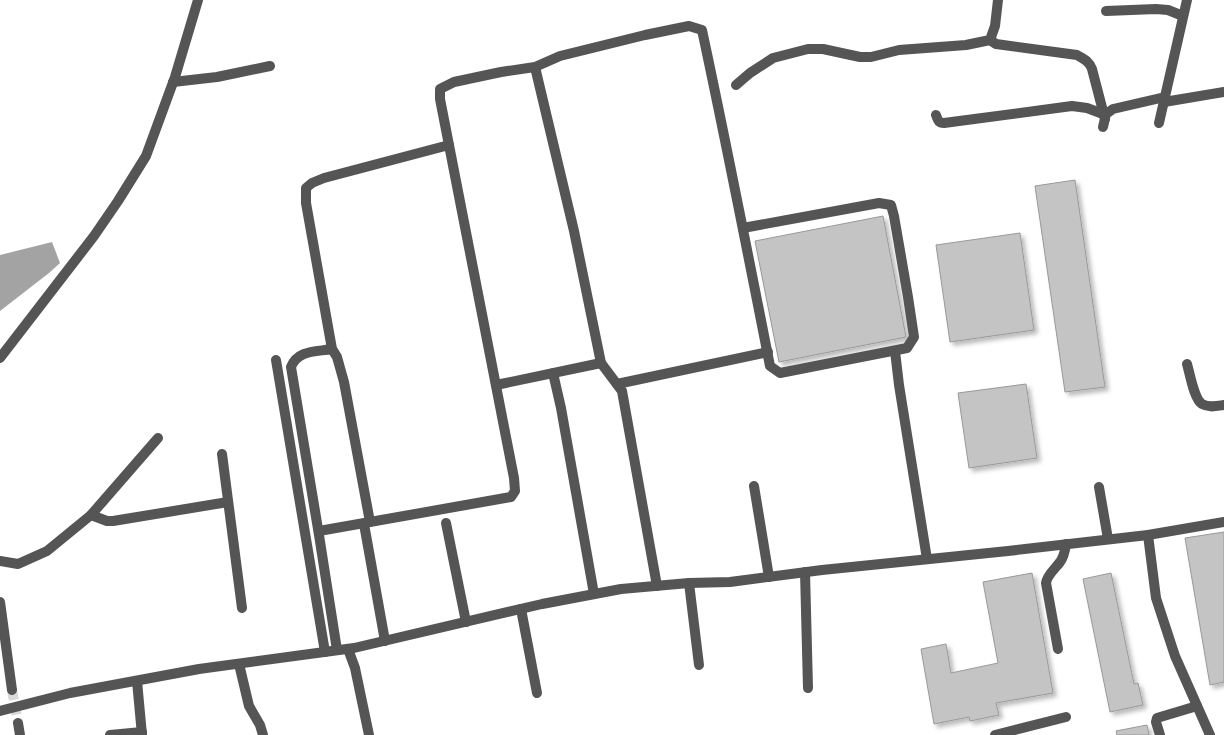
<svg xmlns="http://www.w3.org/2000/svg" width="1224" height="735" viewBox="0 0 1224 735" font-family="Karla,sans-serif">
	<defs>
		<filter id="shadow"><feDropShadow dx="3.5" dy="3.5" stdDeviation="2" flood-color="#0004"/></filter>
	</defs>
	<rect width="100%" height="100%" fill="#fff"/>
	<polygon fill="#a3a3a3" points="52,242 60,263 49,273 0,311 0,255"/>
	<g fill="#c4c4c4" stroke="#999" filter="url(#shadow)">
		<polygon points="1075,180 1105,387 1065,392 1035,186"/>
		<polygon points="883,216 906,337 779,362 755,241"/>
		<polygon points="1020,233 1034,330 950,342 936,245"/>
		<polygon points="1026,384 1037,458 969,468 958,393"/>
		<polygon points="1224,532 1224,682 1210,685 1185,538"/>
		<polygon points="1032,573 1053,693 996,703 999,715 970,721 969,717 934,724 921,649 946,644 951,673 998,663 983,582"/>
		<polygon points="1111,573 1134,684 1138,683 1143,705 1110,712 1083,579"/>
		<polygon points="1147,725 1149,735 1117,735 1116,731"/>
	</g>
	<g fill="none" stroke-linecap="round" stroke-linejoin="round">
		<polyline stroke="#d9d9d9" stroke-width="10" stroke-dasharray="10 5" stroke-linecap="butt" points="12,690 18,723"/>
		<g stroke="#555" stroke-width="10">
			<polyline points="1106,11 1156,9 1168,10 1183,16"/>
			<path d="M990,40L996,44L1077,55C1084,59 1089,61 1092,69L1105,119"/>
			<polyline points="535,67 574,231 601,363 622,391 657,586"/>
			<polyline points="173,82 217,77 270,66"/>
			<polyline points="736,85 750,73 773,58 808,49 823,49 860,57 871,57 899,50 966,45 990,40 995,26 998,0"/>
			<polyline points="1164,102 1224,92"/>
			<path d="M936,115C938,120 938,123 944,123L1072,106L1087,108L1103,114"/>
			<polyline points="1159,123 1187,0"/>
			<polyline points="1103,127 1106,114 1113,109 1165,97"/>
			<path d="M332,349C315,352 298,350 291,367L319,535L337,650"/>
			<polyline points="895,351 899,385 927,559"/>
			<polyline points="0,358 94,236 118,201 146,156 175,77 198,0"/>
			<polyline points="276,360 325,652"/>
			<path d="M1187,364C1190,374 1194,399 1202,404C1209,408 1217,406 1224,405"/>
			<polyline points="553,373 561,408 594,594"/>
			<polyline points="617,384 768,352"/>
			<polyline points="496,385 601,363"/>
			<polyline points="222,454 242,608"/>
			<polyline points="754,486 769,577"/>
			<polyline points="1099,487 1108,539"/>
			<polyline points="91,515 107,521 113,521 228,502"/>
			<polyline points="370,522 344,382 337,357 332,349 306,203 306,188 312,183 324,178 449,145"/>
			<polyline points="446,523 466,622"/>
			<polyline points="364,524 385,641"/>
			<path d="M319,531L511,497L515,491L514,478L440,99V89L454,82L501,72L535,67L560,56L645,35L689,26L702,30C726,142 748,254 770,366L780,373L907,348L914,337L908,297L894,216L891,205L879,203L743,228"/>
			<polyline points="1148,535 1156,598 1175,656 1210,735"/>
			<polyline points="0,561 18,564 47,551 91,515 158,438"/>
			<polyline points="805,572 808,688"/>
			<polyline points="689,583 699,665"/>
			<polyline points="0,602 12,690"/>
			<polyline points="521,609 537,693"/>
			<polyline points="348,649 355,668 369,735"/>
			<path d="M1058,649L1046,583C1047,575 1055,569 1060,562C1064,557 1065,551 1066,544"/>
			<polyline points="239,664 249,706 260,725 263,735"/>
			<polyline points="137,681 142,735"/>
			<polyline points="0,711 70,693 199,669 354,648 542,604 621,589 689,583 730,582 822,570 1008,551 1148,535 1224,522"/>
			<polyline points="18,723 20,735"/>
			<polyline points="110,735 142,732"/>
			<polyline points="995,735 1066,717"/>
			<polyline points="1160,735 1156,722 1157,718 1197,706"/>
		</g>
	</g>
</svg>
